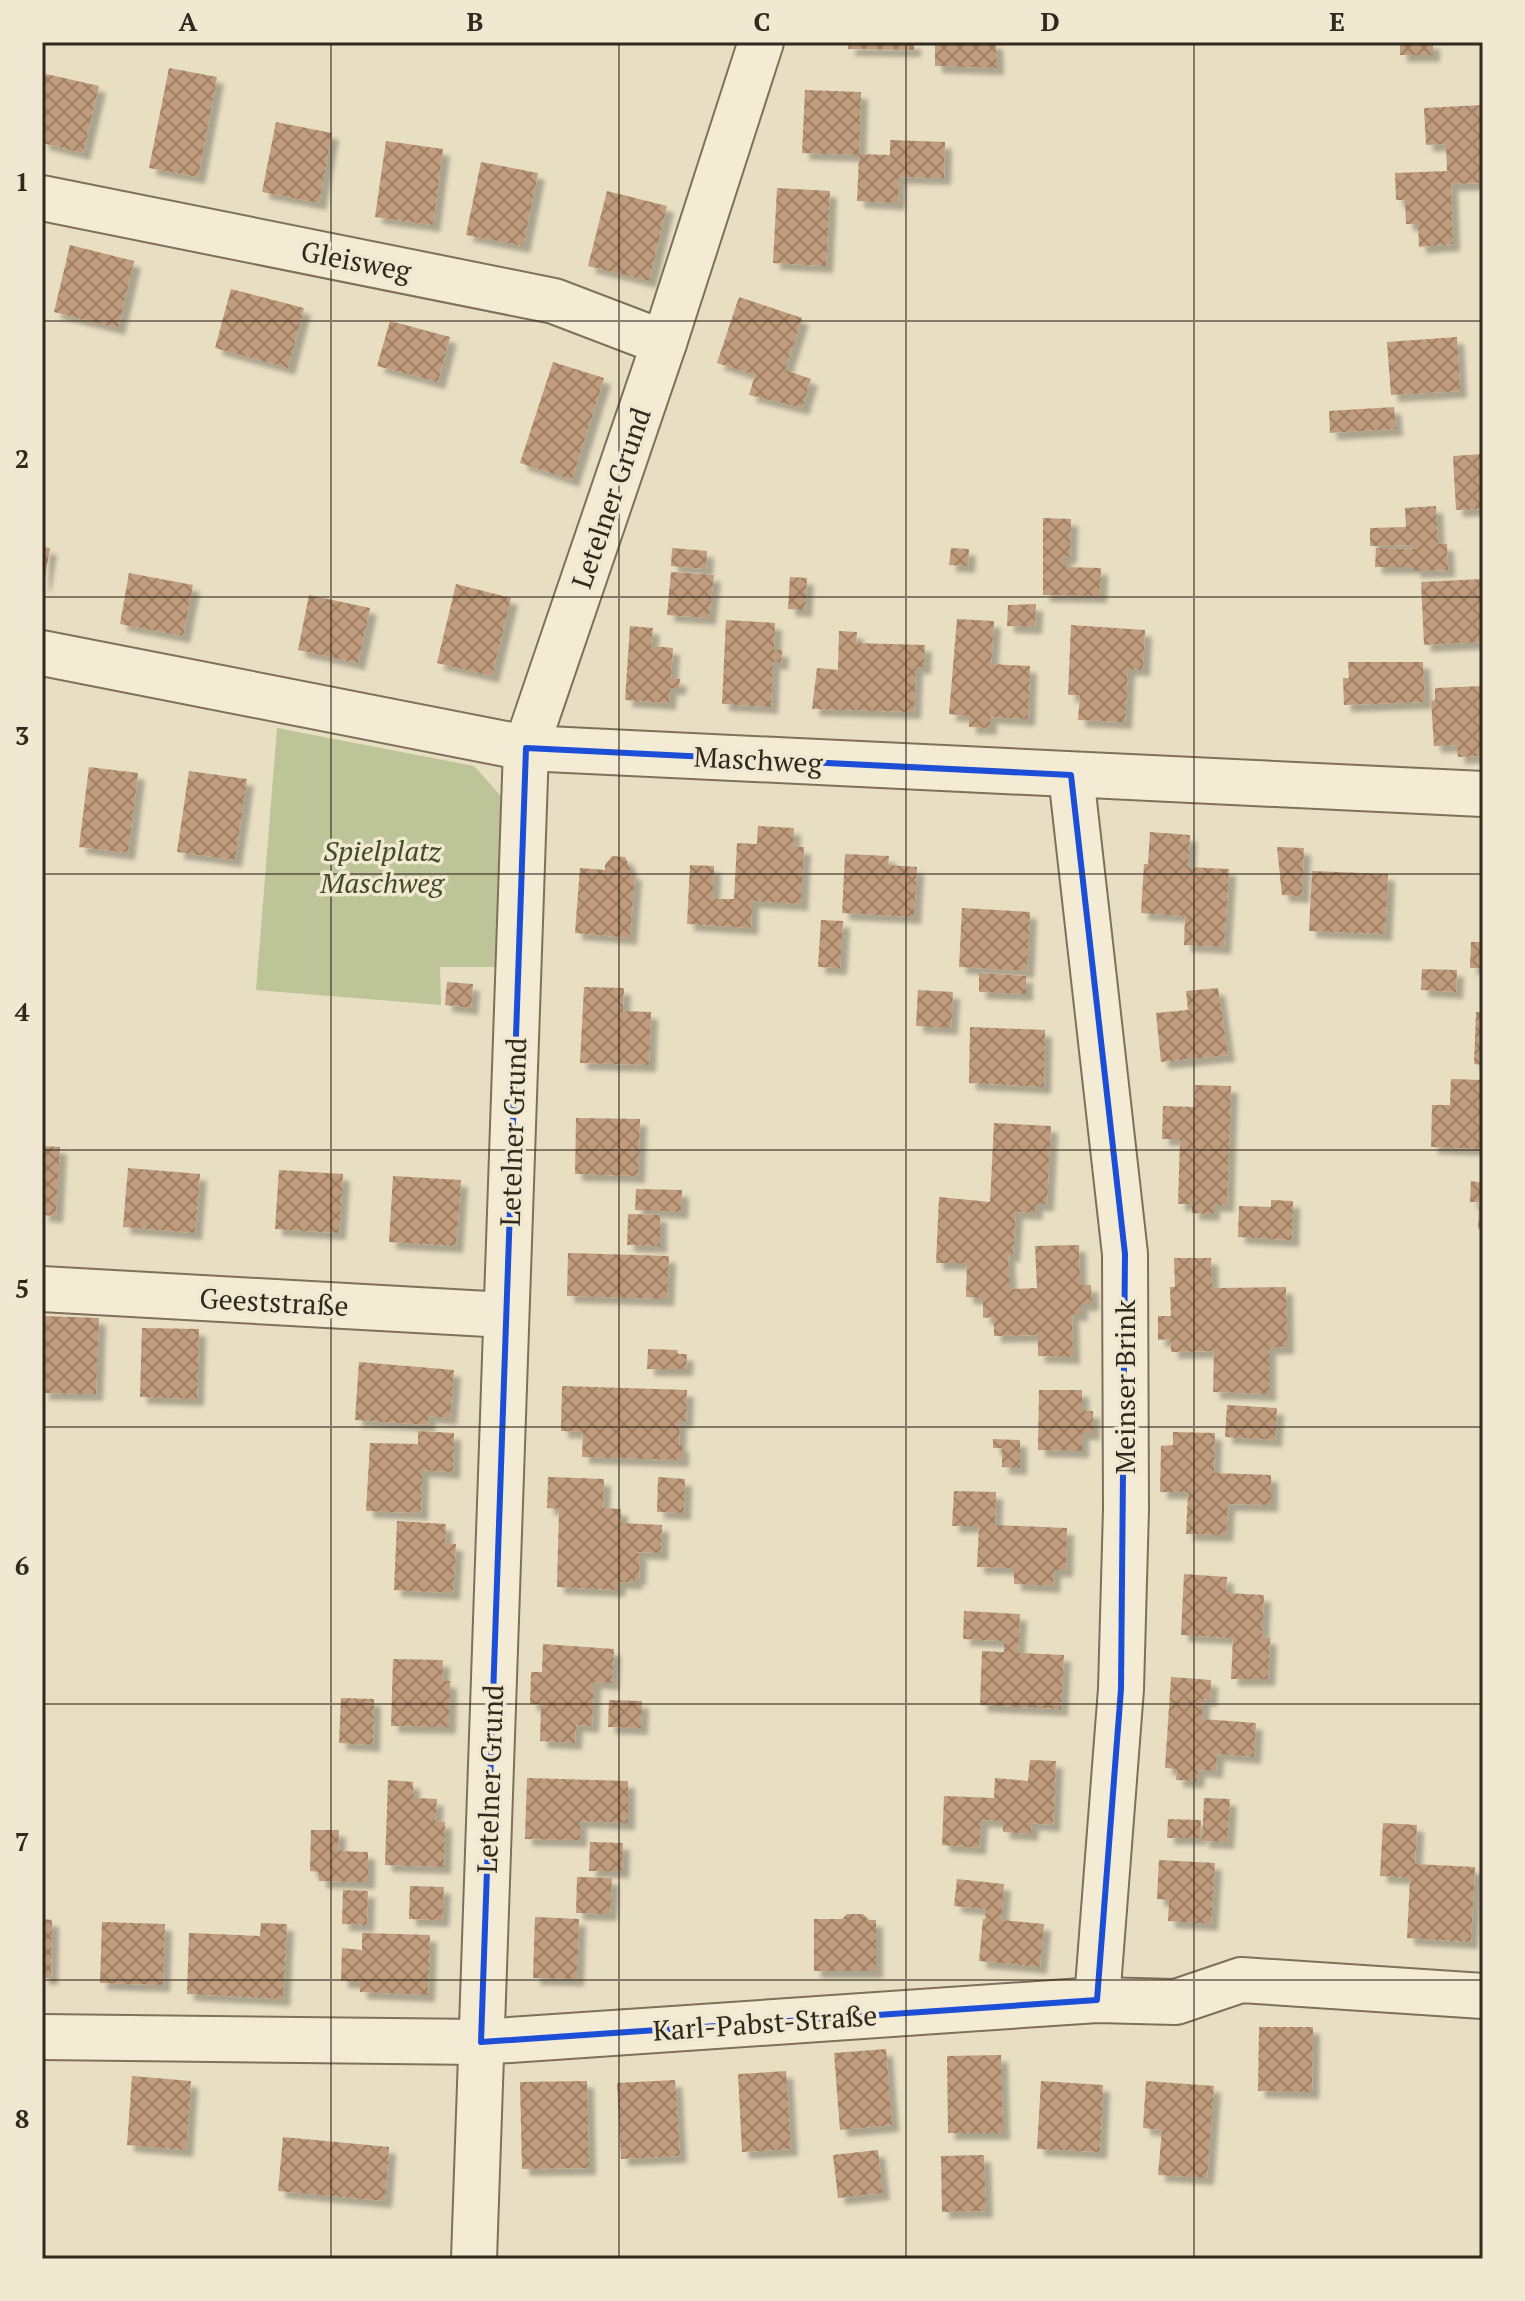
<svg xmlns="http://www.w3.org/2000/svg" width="1525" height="2301" viewBox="0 0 1525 2301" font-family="'PT Serif',serif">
	<defs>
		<pattern id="building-cross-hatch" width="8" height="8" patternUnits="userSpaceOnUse" patternTransform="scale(2)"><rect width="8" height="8" fill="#c19c7c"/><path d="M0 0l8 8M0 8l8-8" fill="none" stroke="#9d7f65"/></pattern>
		<filter id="shadow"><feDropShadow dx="7" dy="7" stdDeviation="2" flood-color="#0004"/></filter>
	</defs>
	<rect width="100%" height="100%" fill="#e8dec2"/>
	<polygon fill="#bdc497" points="277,728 474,766 500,795 501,967 440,967 441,1005 256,990"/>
	<g fill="url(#building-cross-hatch)" filter="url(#shadow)">
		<polygon points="849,42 914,42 914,50 848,49"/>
		<polygon points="935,42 996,42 997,68 935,66"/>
		<rect x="1400" y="42" width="33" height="13"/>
		<polygon points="169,68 217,77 198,177 149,168"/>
		<polygon points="46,74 99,86 83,153 42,143 42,92"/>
		<polygon points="805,90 861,92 859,154 890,155 890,140 945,142 944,178 899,177 898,203 857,201 859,155 802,153"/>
		<polygon points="1483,105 1483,183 1451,184 1453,244 1419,247 1418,224 1406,224 1405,200 1396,200 1395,173 1447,171 1446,144 1426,145 1424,108"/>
		<polygon points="276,122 332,133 319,203 262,192"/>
		<polygon points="386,141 443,149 433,225 375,217"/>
		<polygon points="481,162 538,173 523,246 466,235"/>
		<polygon points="777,188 830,191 826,266 773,263"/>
		<polygon points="607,191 667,206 649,281 588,266"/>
		<polygon points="70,245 134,261 118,328 54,312"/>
		<polygon points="231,289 304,308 288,368 215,348"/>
		<polygon points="739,297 802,318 785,370 811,379 802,408 749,395 755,375 717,363"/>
		<polygon points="390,321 450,337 438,382 377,366"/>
		<polygon points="1457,337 1460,391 1391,395 1387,342"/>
		<polygon points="553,362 604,378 572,480 520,463"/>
		<polygon points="1394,407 1396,429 1330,433 1329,411"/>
		<polygon points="1483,454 1483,509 1456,510 1453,456"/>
		<polygon points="1436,506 1438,544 1447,544 1448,570 1414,571 1414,567 1375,567 1376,548 1414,549 1414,545 1370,546 1370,528 1406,527 1405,508"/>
		<polygon points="1043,518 1071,519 1070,557 1065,556 1065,567 1101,568 1100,596 1043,595"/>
		<polygon points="42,547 50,548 44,584 42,584"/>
		<polygon points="672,548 707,551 706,569 671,566"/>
		<polygon points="951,548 969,549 968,566 949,565"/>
		<polygon points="671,572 714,575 709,618 667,615"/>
		<polygon points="129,573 193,585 183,636 120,624"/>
		<polygon points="790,577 807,578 805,610 788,609"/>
		<polygon points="1483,579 1483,642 1424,645 1421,582"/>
		<polygon points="456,584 511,598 492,676 437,663"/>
		<polygon points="309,595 370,608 358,663 298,650"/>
		<polygon points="1036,604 1035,627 1007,626 1008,605"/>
		<polygon points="957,619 994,621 991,664 1030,666 1028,719 990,717 990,728 969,727 969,716 949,714"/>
		<polygon points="726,620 775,623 774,650 782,650 781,663 773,662 771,707 722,704"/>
		<polygon points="1071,625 1145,630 1143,669 1128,669 1125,722 1078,720 1080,695 1068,695"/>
		<polygon points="630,626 653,628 651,646 673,648 671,678 680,679 679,688 670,688 669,703 625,700"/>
		<polygon points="839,631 857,632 856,643 925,645 924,667 916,667 914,712 812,709 817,668 838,670"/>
		<polygon points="1348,662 1423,662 1425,702 1344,705 1343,678 1349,678"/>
		<polygon points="1483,686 1483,756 1458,757 1457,745 1434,746 1431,701 1435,700 1435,688"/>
		<polygon points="89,767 138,773 128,853 79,847"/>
		<polygon points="189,771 247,779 235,860 177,852"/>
		<polygon points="758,826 794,828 793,847 804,847 801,904 752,901 751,928 687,924 690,865 714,866 713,899 734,899 737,843 757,844"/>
		<polygon points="1150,832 1190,835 1188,867 1229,869 1224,947 1184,945 1185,916 1141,913 1144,864 1148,864"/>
		<polygon points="1277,847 1304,848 1302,896 1282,895"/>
		<polygon points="845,854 889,856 888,865 917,867 914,917 842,913"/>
		<polygon points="612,856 625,857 630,867 630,873 635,873 630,938 575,933 580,868 605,870 605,865"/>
		<polygon points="1312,871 1388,874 1385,934 1309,931"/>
		<polygon points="962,908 1030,912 1027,971 959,967"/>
		<polygon points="821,920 843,921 840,968 818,967"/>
		<polygon points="1471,942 1483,942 1483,968 1470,968"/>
		<polygon points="1422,969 1457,970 1456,992 1421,990"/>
		<polygon points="979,973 1026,976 1026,994 979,992"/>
		<polygon points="447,982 473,984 471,1008 445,1005"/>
		<polygon points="584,987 624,988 623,1011 651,1012 649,1065 580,1063"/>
		<polygon points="1218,988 1228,1055 1161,1062 1156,1013 1188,1010 1186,991"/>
		<polygon points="918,990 953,992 951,1028 916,1026"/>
		<polygon points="1476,1012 1483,1012 1483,1065 1474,1064"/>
		<polygon points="970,1027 1045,1030 1044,1087 969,1083"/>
		<polygon points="1451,1079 1483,1080 1483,1149 1431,1147 1432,1105 1450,1105"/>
		<polygon points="1195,1085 1231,1086 1227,1205 1213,1205 1213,1214 1192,1213 1192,1204 1178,1204 1180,1139 1162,1139 1163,1106 1194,1107"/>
		<polygon points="576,1118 640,1119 638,1176 575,1174"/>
		<polygon points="994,1123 1051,1126 1047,1204 1036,1204 1035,1213 1016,1212 1013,1255 1008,1255 1010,1289 1037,1288 1035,1246 1079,1245 1080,1285 1091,1285 1092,1304 1081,1304 1081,1314 1072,1314 1073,1357 1038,1356 1038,1335 994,1336 994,1317 983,1318 983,1298 966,1297 967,1263 936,1263 939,1197 990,1202"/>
		<polygon points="42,1146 60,1147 56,1216 42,1215"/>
		<polygon points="128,1168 200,1174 195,1233 123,1227"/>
		<polygon points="279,1170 343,1174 339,1233 275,1229"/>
		<polygon points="393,1176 461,1180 456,1246 389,1242"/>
		<polygon points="1471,1181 1483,1183 1483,1229 1478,1229 1479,1202 1470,1202"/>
		<polygon points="636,1189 682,1190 681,1212 635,1210"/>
		<polygon points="1271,1200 1293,1201 1292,1240 1238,1237 1239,1206 1271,1207"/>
		<polygon points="628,1214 660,1215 660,1246 627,1245"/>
		<polygon points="568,1253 669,1256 667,1299 567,1296"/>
		<polygon points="1174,1258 1211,1258 1212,1286 1216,1288 1286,1287 1287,1347 1269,1348 1269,1394 1213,1392 1214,1351 1171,1352 1171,1339 1158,1340 1158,1316 1171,1316 1170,1287 1175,1287"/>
		<polygon points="44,1316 99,1318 96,1394 42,1393"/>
		<polygon points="142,1328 199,1329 197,1399 140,1397"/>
		<polygon points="648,1349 677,1350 678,1354 687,1354 686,1369 647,1369"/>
		<polygon points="359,1362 454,1370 450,1418 429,1416 428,1425 355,1420"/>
		<polygon points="562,1386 687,1390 686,1421 680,1421 679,1445 682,1445 682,1460 582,1457 583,1432 561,1431"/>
		<polygon points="1039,1390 1082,1390 1082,1411 1093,1411 1093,1433 1082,1433 1082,1451 1038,1450"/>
		<polygon points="1227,1405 1277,1408 1275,1440 1225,1437"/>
		<polygon points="418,1431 454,1433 453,1472 422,1470 421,1513 366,1511 370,1443 418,1444"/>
		<polygon points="1173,1432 1215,1433 1214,1473 1271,1475 1271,1505 1228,1504 1226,1535 1186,1534 1188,1492 1160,1492 1161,1446 1173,1445"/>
		<polygon points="993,1439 1020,1440 1020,1468 1002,1467 1002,1448 993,1448"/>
		<polygon points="548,1477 604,1479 603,1508 621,1509 621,1523 662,1525 661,1553 636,1552 640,1554 639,1579 635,1578 635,1583 619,1582 618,1590 557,1587 559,1509 547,1508"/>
		<polygon points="658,1477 685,1479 684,1513 657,1512"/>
		<polygon points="954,1491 996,1492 995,1525 1067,1528 1066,1570 1054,1570 1053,1586 1014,1584 1014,1568 977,1567 979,1526 952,1526"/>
		<polygon points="397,1521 446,1524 445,1543 456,1544 453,1593 394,1590"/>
		<polygon points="1184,1574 1227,1577 1226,1593 1264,1595 1262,1637 1270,1638 1268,1679 1231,1679 1233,1638 1181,1635"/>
		<polygon points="964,1611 1020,1614 1018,1653 1064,1655 1061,1709 980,1705 982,1651 1004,1652 1004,1641 963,1639"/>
		<polygon points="543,1644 614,1649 612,1683 594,1682 592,1726 576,1725 575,1743 540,1741 541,1704 530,1704 531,1672 542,1672"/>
		<polygon points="393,1659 443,1660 442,1681 450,1681 449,1727 391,1726"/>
		<polygon points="1171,1677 1211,1680 1210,1700 1203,1699 1202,1719 1256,1723 1254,1757 1217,1754 1216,1771 1198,1770 1197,1781 1176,1780 1177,1769 1165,1768"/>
		<polygon points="341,1698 374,1699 373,1745 339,1743"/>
		<polygon points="609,1700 642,1701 641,1728 608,1727"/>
		<polygon points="1030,1760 1056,1761 1053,1825 1032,1823 1031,1834 1003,1832 1003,1821 981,1820 979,1848 942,1845 944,1796 994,1798 995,1778 1028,1781"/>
		<polygon points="527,1778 628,1781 628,1823 580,1821 580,1840 525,1839"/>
		<polygon points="388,1780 413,1782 413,1798 437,1799 435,1821 445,1822 444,1867 385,1865"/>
		<polygon points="1204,1798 1230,1799 1227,1842 1202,1841"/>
		<polygon points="1168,1819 1201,1820 1200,1838 1167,1838"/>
		<polygon points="1383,1823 1417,1825 1415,1864 1475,1867 1471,1942 1407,1938 1410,1878 1380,1876"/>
		<polygon points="311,1830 339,1830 338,1851 368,1852 368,1882 319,1881 319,1872 310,1871"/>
		<polygon points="590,1842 623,1843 622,1871 589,1871"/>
		<polygon points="1159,1860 1215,1863 1211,1924 1168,1921 1169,1900 1157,1899"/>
		<polygon points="577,1877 612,1878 610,1914 576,1913"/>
		<polygon points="957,1879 1004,1884 1001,1920 1044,1924 1040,1967 979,1961 983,1919 985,1919 986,1909 954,1906"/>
		<polygon points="410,1886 444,1887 442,1920 409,1919"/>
		<polygon points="343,1890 368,1891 367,1925 342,1924"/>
		<polygon points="847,1914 863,1914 869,1920 876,1920 876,1971 814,1971 814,1919 842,1919"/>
		<polygon points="535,1917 579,1919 577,1979 533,1978"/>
		<polygon points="42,1919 52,1920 51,1978 42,1978"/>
		<polygon points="102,1922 165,1924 163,1985 100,1983"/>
		<polygon points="261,1923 287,1924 283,1999 187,1994 189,1933 260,1936"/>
		<polygon points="362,1933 430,1935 428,1995 360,1992 360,1982 341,1981 342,1948 362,1950"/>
		<polygon points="1259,2027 1313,2027 1312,2092 1258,2091"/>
		<polygon points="886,2049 892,2125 840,2130 834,2053"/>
		<polygon points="1001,2055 1003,2133 948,2133 947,2056"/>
		<polygon points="786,2071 791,2149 742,2152 738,2074"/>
		<polygon points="132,2076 191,2081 186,2150 127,2145"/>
		<polygon points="675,2080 680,2156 621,2159 617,2083"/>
		<polygon points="587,2081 589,2168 522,2169 520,2082"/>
		<polygon points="1041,2081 1103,2085 1100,2152 1037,2149"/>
		<polygon points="1146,2081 1214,2086 1207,2178 1158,2175 1162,2130 1143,2128"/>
		<polygon points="283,2137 389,2147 385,2201 278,2191"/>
		<polygon points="878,2150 883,2193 838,2198 833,2155"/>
		<polygon points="984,2155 986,2211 942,2212 941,2156"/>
	</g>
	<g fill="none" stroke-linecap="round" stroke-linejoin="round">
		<g stroke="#7f705b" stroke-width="48">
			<g id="minor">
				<polyline points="42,198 554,301 664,343"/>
				<polyline points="42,653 526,748 1483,794"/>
				<polyline points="1071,775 1125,1254 1126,1509 1121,1689 1097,2000"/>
				<polyline points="42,1289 506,1315"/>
				<polyline points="42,2037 481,2042 1097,2000 1176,2002 1241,1980 1483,1996"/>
				<polyline points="474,2259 526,748 664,343 761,42"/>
			</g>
		</g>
		<use href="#minor" stroke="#f4ebd4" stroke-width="44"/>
	</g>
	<path fill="none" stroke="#1d4ed8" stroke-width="6" stroke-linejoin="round" d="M526,748L1071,775L1125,1254L1121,1689L1097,2000L481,2042Z"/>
	<path fill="none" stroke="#31281e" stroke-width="2" stroke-opacity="0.55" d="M331,42V2259M619,42V2259M906,42V2259M1194,42V2259M42,321H1483M42,597H1483M42,874H1483M42,1150H1483M42,1427H1483M42,1704H1483M42,1980H1483"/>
	<g text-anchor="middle" stroke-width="7" stroke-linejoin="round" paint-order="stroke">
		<g font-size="28" fill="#31281e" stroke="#f0e8d0">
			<text transform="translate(356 261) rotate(11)" y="10">Gleisweg</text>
			<text transform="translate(611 498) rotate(-71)" y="10">Letelner Grund</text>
			<text transform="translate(758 760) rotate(3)" y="10">Maschweg</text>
			<text transform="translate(513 1132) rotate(-88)" y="10">Letelner Grund</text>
			<text transform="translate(274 1302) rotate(3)" y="10">Geeststraße</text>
			<text transform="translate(1125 1387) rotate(-90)" y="10">Meinser Brink</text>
			<text transform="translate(490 1779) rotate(-88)" y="10">Letelner Grund</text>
			<text transform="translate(765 2023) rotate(-4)" y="10">Karl-Pabst-Straße</text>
		</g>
		<g font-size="28" font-style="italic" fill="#404b27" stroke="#f0e8d0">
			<text x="382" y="861">Spielplatz<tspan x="382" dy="32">Maschweg</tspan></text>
		</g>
	</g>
	<rect width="1525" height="2301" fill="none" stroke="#f0e8d0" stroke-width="88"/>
	<rect x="44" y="44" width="1437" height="2213" fill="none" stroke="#31281e" stroke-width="3"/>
	<g font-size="26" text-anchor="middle" font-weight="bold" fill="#31281e">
		<text x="188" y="31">A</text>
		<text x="475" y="31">B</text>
		<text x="762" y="31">C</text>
		<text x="1050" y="31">D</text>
		<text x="1337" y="31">E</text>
		<text x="22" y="191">1</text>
		<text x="22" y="468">2</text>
		<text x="22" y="745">3</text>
		<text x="22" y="1021">4</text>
		<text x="22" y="1298">5</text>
		<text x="22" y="1575">6</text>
		<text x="22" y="1851">7</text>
		<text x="22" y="2128">8</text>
	</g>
</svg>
